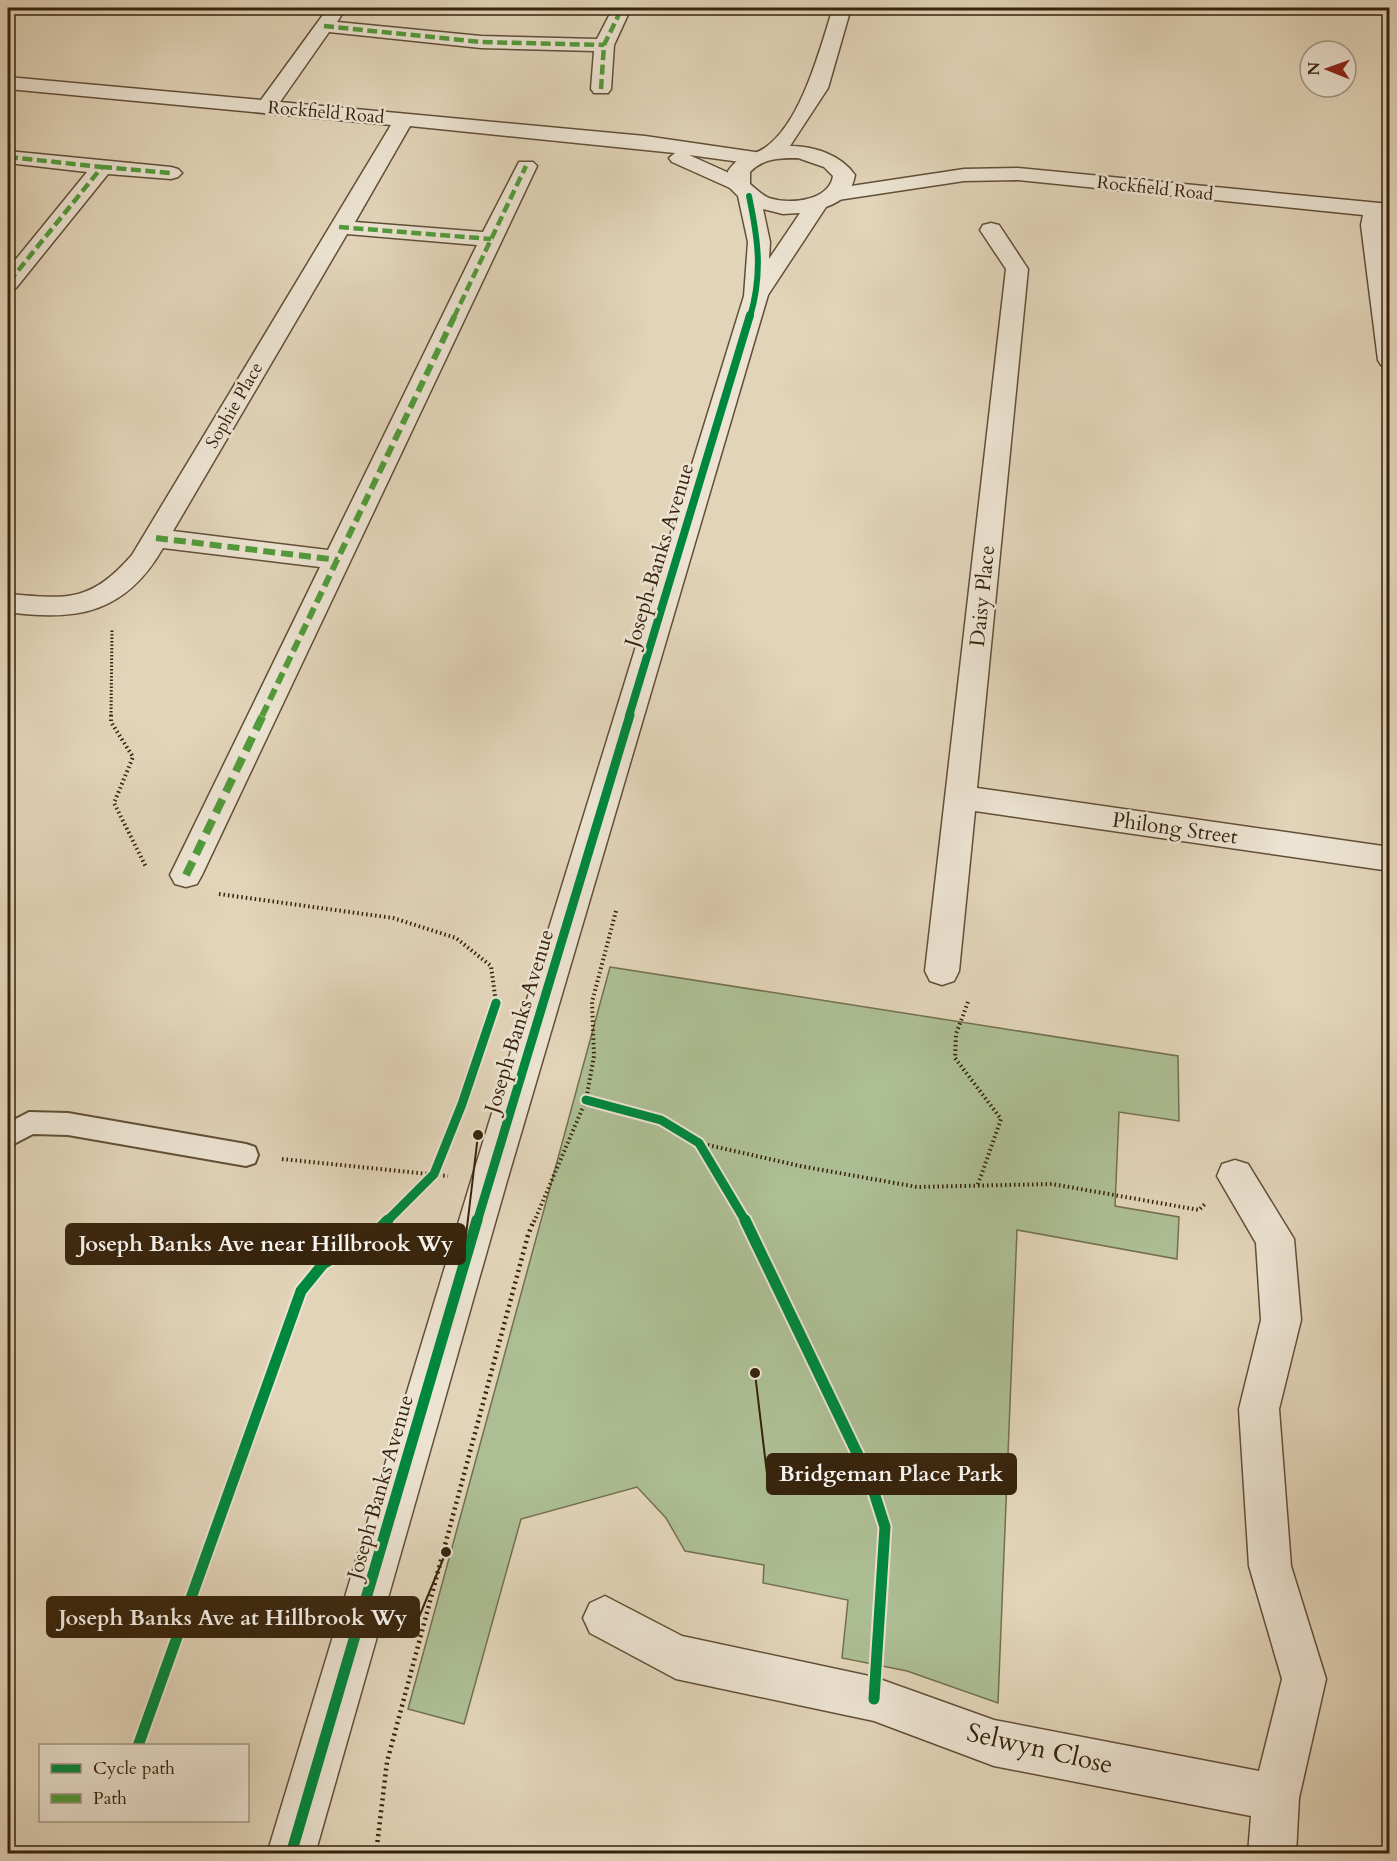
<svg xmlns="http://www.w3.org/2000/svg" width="1397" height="1861" viewBox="0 0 1397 1861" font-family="Cardo,serif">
	<rect width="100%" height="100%" fill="#e2d4b9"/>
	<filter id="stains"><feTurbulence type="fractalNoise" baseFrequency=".00333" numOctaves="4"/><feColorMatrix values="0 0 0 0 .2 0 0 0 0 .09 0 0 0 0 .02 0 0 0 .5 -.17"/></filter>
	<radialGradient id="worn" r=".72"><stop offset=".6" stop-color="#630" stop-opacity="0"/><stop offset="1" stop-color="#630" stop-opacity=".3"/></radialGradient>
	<polygon fill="#adbe94" stroke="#727050" stroke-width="1.5" points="610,967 1178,1056 1179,1121 1119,1112 1115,1206 1179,1217 1177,1259 1017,1230 998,1703 907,1671 842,1658 848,1600 763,1583 764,1565 685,1551 666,1518 637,1487 521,1519 464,1724 408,1709"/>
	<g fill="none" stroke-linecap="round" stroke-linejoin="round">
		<g stroke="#614f37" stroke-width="4">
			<polygon id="service" points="29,1112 68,1113 246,1144 255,1147 258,1155 255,1163 246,1166 68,1135 33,1134 8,1147 8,1123"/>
		</g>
		<g stroke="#614f37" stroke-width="3">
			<g id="minor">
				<path d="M328,8H346L337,22L481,36L597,39L613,8H631L614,45L611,89L608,93H594L591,89L594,51L481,48L329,32L280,102L645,136L755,152L762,154L765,158L762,162L755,164L689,155L747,181L750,186L747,191L739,192L672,162L669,158L675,153L410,126L355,222L483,232L519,162H533L537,166L202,875L197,884L186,887L175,884L170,875L320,567L163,548C126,612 79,622 8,612V594C67,599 90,603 132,555L391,125L8,89V77L261,100ZM347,234L477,245L328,550L173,531Z"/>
				<polygon points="8,151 171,167 178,169 182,173 178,177 171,179 108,174 16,288 8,290 8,269 87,172 8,163"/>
				<polygon points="1018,168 1390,204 1390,217 1385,217 1383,225 1390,271 1390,367 1381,365 1378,360 1361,225 1363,215 1018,180 964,181 838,200 830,199 827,194 830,189 838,188 964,169"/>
				<polygon points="991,223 999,225 1028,269 977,788 1390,847 1390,871 975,811 959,971 954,981 942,985 930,981 925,971 1006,269 980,230 983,225"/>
				<polygon points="1235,1160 1248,1164 1294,1239 1301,1320 1279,1409 1291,1566 1326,1679 1299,1798 1296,1854 1248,1854 1251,1816 994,1766 874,1721 676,1679 590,1633 583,1618 590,1603 605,1596 682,1636 874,1677 994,1720 1259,1771 1282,1679 1249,1566 1239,1409 1261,1320 1256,1243 1217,1176 1222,1164"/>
			</g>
		</g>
		<g stroke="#614f37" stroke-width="3">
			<path id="tertiary" d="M833,8H851L828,88L790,146C814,146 841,155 855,175C852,192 843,201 826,207L768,295L507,1181L315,1854H267L471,1181L744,296L748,242L738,196L728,186V171C742,151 751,158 766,147C802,121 820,48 833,8ZM798,158L824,167L833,176C829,201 790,205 769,198C762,195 756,189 750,184V172C763,158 780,158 798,158ZM763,209L783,214L800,213L769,259L770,242Z"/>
		</g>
		<polyline stroke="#36230c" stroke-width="3" stroke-dasharray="1.5 2" stroke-linecap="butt" points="111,716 112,629"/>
		<g stroke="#36230c" stroke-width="4" stroke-dasharray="1.5 3" stroke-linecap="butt">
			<polyline points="111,715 111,722 133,757 114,803 146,867"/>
			<polyline points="219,894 393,918 456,938 491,966 496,1003"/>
			<polyline points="968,1002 956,1034 955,1058 1001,1119 977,1187"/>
			<polyline points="699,1143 800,1166 917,1187 1052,1184 1199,1210 1205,1204"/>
			<polyline points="282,1159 448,1176"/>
			<polyline points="534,1222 586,1100 594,1056 592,1002 616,911"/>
		</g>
		<polyline stroke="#36230c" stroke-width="4.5" stroke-dasharray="2 4" stroke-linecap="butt" points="376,1854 387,1762 528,1235 534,1220"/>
		<use href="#service" fill="#ece3d2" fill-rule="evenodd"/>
		<use href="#minor" fill="#ece3d2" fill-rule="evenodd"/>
		<use href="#tertiary" fill="#ece3d2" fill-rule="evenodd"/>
		<g stroke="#519b3b" stroke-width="4.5" stroke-dasharray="10 4.5" stroke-linecap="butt">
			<polyline points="324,26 481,42 604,45"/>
			<polyline points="601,89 604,45 622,8"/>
			<polyline points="8,157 102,167 8,283"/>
			<polyline points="102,167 171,173"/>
			<polyline points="339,227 491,239"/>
			<polyline points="454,317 526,166"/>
		</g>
		<g stroke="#519b3b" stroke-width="6" stroke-dasharray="12 6" stroke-linecap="butt">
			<polyline points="156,538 338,560"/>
			<polyline points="262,716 455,315"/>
		</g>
		<polyline stroke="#519b3b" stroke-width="8" stroke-dasharray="15 8" stroke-linecap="butt" points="186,875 263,715"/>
		<g stroke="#ece3d2" stroke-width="8">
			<path id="cycleway-far3" d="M749,196C758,239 763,273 750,317"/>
		</g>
		<g stroke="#ece3d2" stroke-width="10">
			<polyline id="cycleway-far2" points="629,716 750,315"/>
		</g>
		<g stroke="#ece3d2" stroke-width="13">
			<g id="cycleway-far1">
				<polyline points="586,1100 661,1120 699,1143 746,1222"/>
				<polyline points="386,1222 434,1174 462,1104 496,1003"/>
				<polyline points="477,1222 630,715"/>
			</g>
		</g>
		<g stroke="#ece3d2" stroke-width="15">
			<g id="cycleway">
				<polyline points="745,1220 870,1480 885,1527 874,1699"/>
				<polyline points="138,1746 301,1291 323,1264 375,1233 388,1220"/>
				<polyline points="291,1854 477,1220"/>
			</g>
		</g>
		<use href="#cycleway-far3" stroke="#00873e" stroke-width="6"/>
		<use href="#cycleway-far2" stroke="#00873e" stroke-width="8"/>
		<use href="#cycleway-far1" stroke="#00873e" stroke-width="9"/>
		<use href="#cycleway" stroke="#00873e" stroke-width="11"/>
	</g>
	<g text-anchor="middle" stroke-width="5" stroke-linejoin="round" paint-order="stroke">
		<g font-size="18" fill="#36230c" stroke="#ece3d2">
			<text transform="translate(326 112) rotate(5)" y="6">Rockfield Road</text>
			<text transform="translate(1155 188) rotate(6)" y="6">Rockfield Road</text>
			<text transform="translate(234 405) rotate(-60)" y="6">Sophie Place</text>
		</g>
		<g font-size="21" fill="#36230c" stroke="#ece3d2">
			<text transform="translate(659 555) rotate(-73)" y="7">Joseph Banks Avenue</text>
			<text transform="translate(982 596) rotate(-84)" y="7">Daisy Place</text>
			<text transform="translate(1175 828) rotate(8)" y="7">Philong Street</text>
			<text transform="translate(519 1021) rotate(-73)" y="7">Joseph Banks Avenue</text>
			<text transform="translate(380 1487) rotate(-74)" y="7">Joseph Banks Avenue</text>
		</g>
		<g font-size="26" fill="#36230c" stroke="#ece3d2">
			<text transform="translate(1040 1748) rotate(13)" y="9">Selwyn Close</text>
		</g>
	</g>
	<path fill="none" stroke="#36230c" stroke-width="2" d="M478 1135L465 1244M755 1373L767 1474M446 1552L419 1617"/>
	<g fill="#36230c" stroke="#ece3d2" stroke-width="2">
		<circle cx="478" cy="1135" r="6"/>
		<circle cx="755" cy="1373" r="6"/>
		<circle cx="446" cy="1552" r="6"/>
	</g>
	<g fill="#36230c" stroke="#36230c" stroke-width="2">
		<rect x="66" y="1224" width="399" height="40" rx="6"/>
		<rect x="767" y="1454" width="249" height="40" rx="6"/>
		<rect x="47" y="1597" width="372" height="40" rx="6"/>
	</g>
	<g font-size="22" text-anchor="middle" font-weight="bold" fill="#fff">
		<text x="266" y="1251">Joseph Banks Ave near Hillbrook Wy</text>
		<text x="891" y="1481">Bridgeman Place Park</text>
		<text x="233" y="1625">Joseph Banks Ave at Hillbrook Wy</text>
	</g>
	<rect width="1397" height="1861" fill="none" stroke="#e2d4b9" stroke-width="30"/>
	<rect x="9" y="9" width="1379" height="1843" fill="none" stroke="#36230c" stroke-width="3"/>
	<rect x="15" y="15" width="1367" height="1831" fill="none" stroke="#36230c" stroke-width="1.5"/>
	<rect x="39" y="1744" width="210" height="78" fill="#ece3d2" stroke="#a39683" stroke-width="1.5"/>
	<rect x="51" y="1764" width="30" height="9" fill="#00873e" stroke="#a39683" stroke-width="1.5"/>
	<text x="93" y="1774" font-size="18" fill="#36230c">Cycle path</text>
	<rect x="51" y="1794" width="30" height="9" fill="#519b3b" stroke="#a39683" stroke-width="1.5"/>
	<text x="93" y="1804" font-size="18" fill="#36230c">Path</text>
	<g transform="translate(1328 69) rotate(271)"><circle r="28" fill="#ece3d2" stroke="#a39683" stroke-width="1.5"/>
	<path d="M0-4.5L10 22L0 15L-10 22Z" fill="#8f2418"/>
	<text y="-9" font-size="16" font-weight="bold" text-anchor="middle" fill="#36230c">N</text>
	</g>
	<rect width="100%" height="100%" filter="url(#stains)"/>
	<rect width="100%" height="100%" fill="url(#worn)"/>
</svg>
